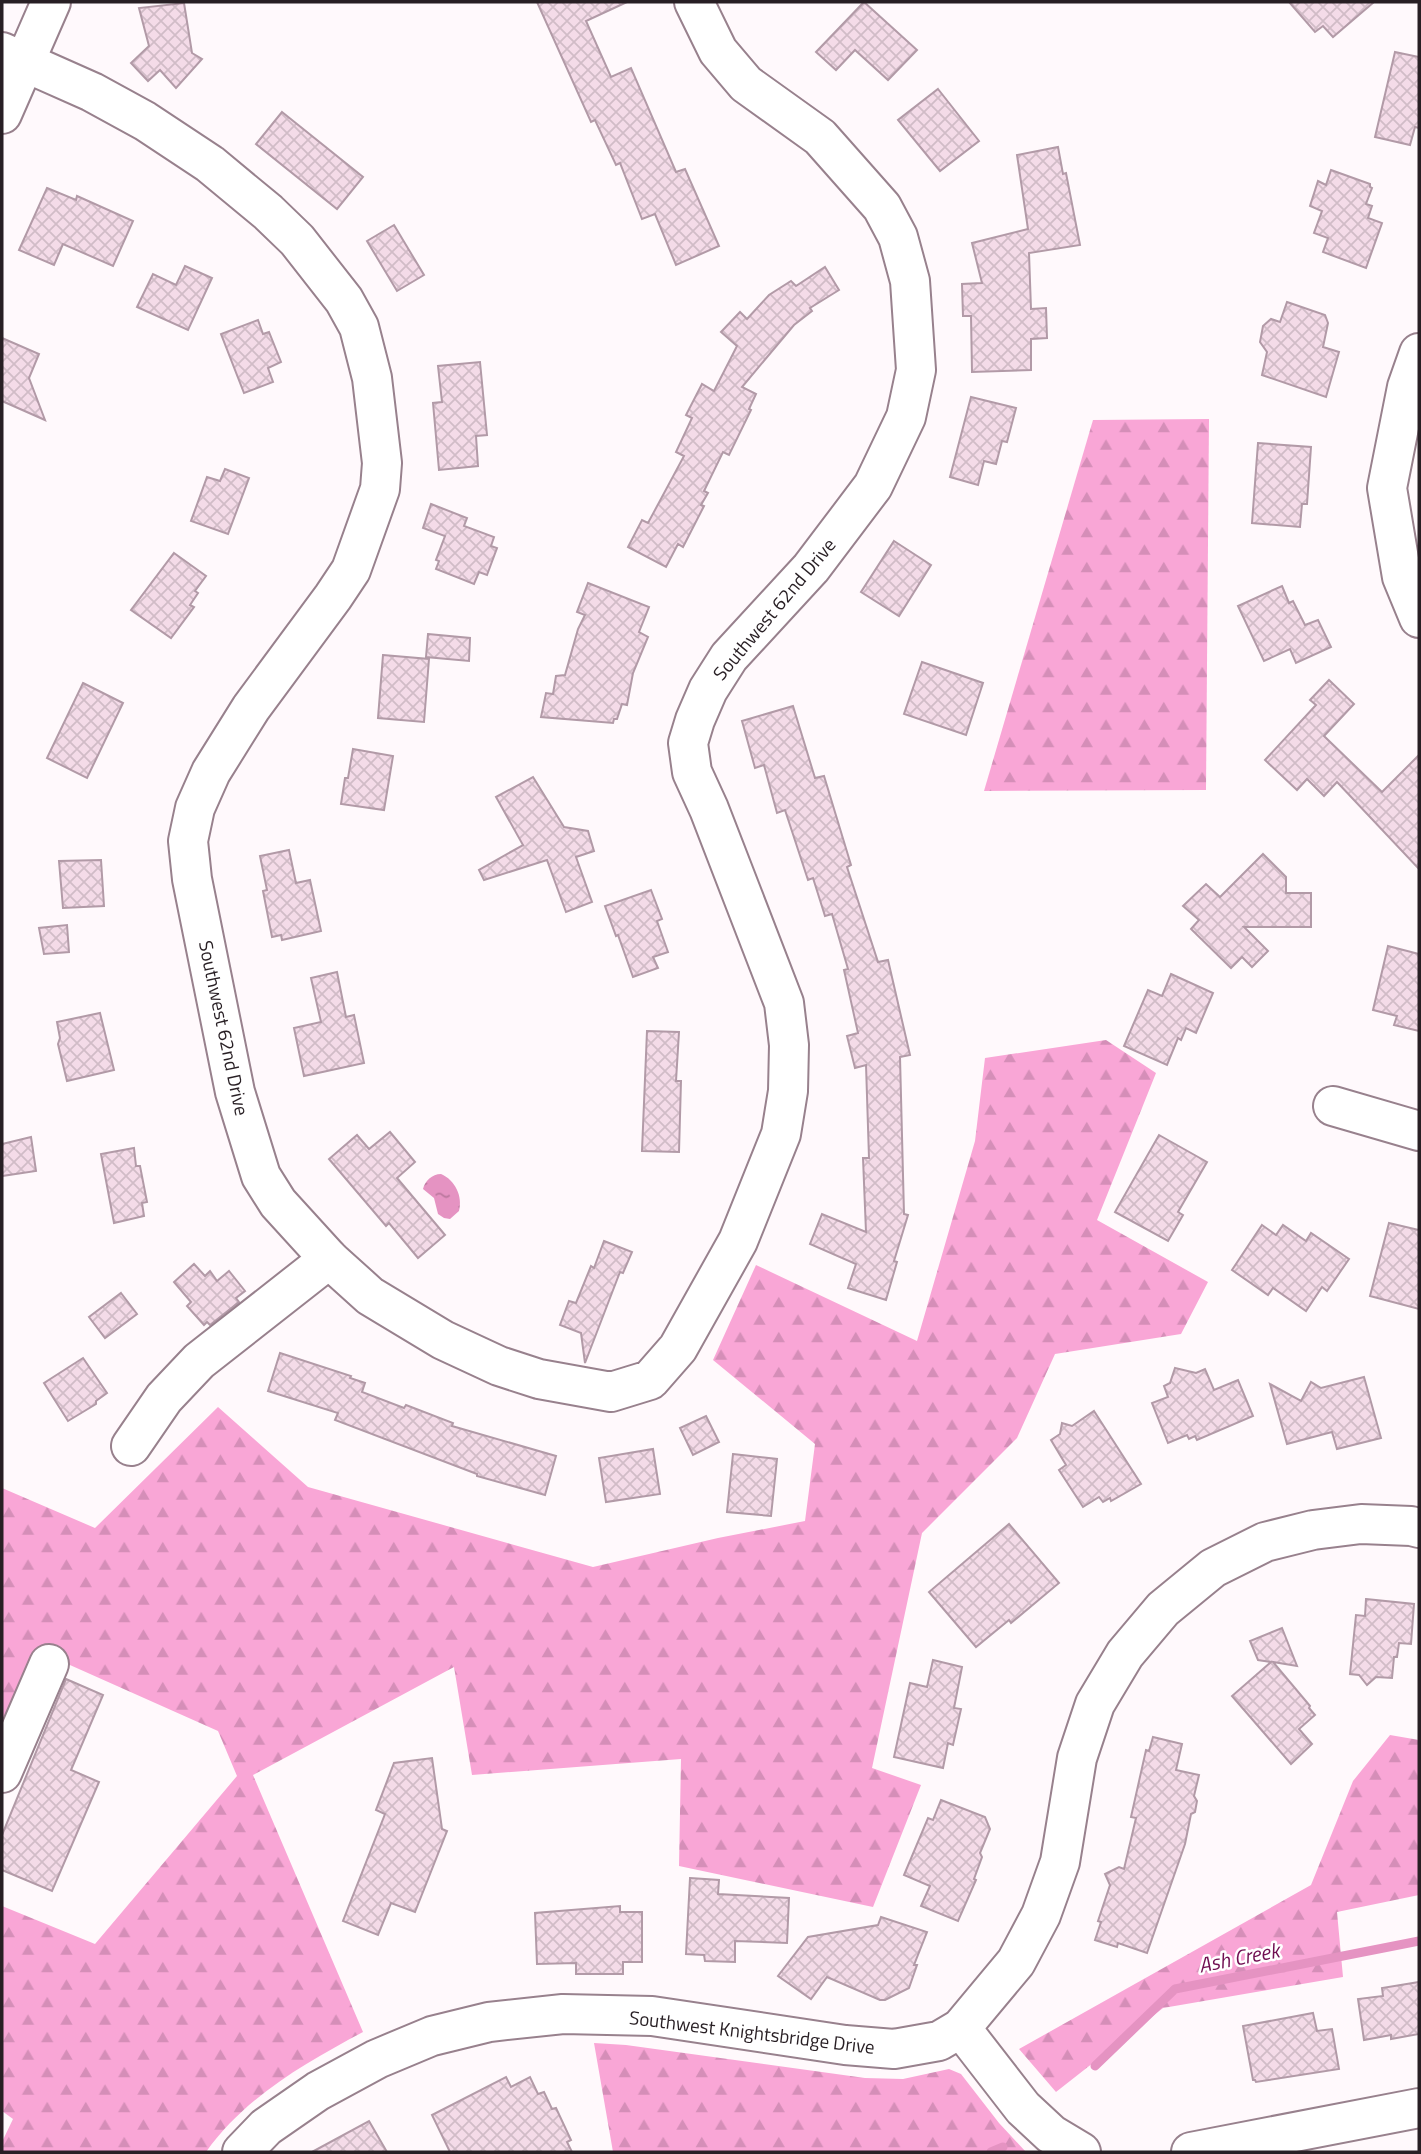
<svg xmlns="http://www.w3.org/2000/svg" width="1421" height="2154" viewBox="0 0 1421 2154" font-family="'Titillium Web',sans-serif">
	<defs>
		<pattern id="forest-firs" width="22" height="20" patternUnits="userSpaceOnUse" patternTransform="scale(1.75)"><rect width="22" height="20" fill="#f9a6d6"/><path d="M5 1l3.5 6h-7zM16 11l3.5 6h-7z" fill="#d58eb8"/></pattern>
		<pattern id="water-ripples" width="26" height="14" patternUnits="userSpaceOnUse" patternTransform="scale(1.75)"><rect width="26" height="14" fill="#e593c2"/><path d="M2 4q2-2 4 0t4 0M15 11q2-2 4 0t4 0" fill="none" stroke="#ba779d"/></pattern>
		<pattern id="building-cross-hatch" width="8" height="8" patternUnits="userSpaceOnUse" patternTransform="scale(1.75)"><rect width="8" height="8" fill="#f4dbe8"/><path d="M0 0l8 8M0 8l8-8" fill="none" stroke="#d1bcc7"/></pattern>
	</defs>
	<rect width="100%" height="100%" fill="#fff9fc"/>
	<g fill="url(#forest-firs)">
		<polygon points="1209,419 1206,790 984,791 1093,420"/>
		<path d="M1106,1040L1156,1073L1097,1220L1208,1282L1181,1334L1055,1354L1017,1438L922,1533L872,1768L921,1785L873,1907L679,1866L681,1759L472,1775L454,1667L253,1775L363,2032C305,2063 245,2097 206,2152H2V2142L13,2119L2,2111V1906L95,1944L237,1776L218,1731L43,1653L2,1745V1488L95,1528L218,1407L308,1487L593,1567L718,1538L805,1521L815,1444L713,1360L756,1265L917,1341L975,1141L985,1058Z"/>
		<polygon points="1390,1735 1419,1740 1419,1895 1337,1912 1343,1977 1163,2008 1056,2092 1019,2049 1311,1885 1353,1781"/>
		<polygon points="594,2043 626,2045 865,2078 903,2079 949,2069 961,2074 999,2123 1026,2152 613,2152"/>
	</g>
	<path fill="url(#water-ripples)" d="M441,1174C455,1180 463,1196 459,1211L450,1219L444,1218L438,1214L434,1198L423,1189C425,1181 432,1174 441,1174Z"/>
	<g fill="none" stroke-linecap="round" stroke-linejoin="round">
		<g stroke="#e593c2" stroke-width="9">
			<polyline points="1095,2066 1175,1989 1419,1941"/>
			<polyline points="991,2152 1003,2147"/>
		</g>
	</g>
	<g fill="url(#building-cross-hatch)" stroke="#b29aa7" stroke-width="2">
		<polygon points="537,2 627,2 586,21 611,77 631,68 676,172 685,169 719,246 676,265 655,214 642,219 620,163 616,165 595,120 591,122"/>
		<polygon points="864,2 917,50 888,80 855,50 836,70 816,52"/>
		<polygon points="1289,2 1374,2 1333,37 1323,26 1315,32"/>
		<polygon points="184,3 192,53 202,59 176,88 160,70 148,81 131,63 149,46 139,8"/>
		<polygon points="1395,52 1419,57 1419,128 1415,127 1410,145 1375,137"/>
		<polygon points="938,89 979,141 940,171 898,120"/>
		<polygon points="282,112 363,177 337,209 256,144"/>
		<polygon points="1058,147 1063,174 1066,173 1080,245 1029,253 1031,309 1046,308 1047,338 1031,339 1031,370 972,372 971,316 963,316 962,284 982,283 972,243 1028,229 1017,155"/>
		<polygon points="1331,170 1370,184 1370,187 1372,188 1366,204 1372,206 1368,218 1382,223 1366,268 1323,252 1328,238 1314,233 1322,211 1310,206 1318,181 1326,185"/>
		<polygon points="47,188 76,200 77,196 133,221 113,266 63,244 54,265 19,250"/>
		<polygon points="394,225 424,275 397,291 367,241"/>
		<polygon points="185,266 212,278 188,330 137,307 153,274 176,285"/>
		<polygon points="825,267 839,290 810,308 812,311 794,325 742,387 756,394 749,409 751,410 729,455 723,452 704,491 708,493 701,505 704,506 683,547 678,544 666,567 628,547 642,520 648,523 684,456 676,452 692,418 686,415 702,384 714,391 737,346 721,332 740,312 747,319 769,295 791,281 796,286"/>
		<polygon points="1287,302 1325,315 1328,323 1323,347 1339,352 1326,397 1262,375 1267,352 1260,342 1263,326 1271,319 1280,322"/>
		<polygon points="258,320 263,334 269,332 281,362 268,368 273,382 244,393 221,334"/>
		<polygon points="2,338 39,354 29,378 45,420 2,401"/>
		<polygon points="480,362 487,435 476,436 478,466 439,470 433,403 442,402 438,366"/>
		<polygon points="971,397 1016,408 1007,442 1002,441 996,464 984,461 978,485 950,477"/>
		<polygon points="1258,443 1311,447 1307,504 1302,504 1300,527 1252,523"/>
		<polygon points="225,469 249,478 228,534 191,521 207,477 220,481"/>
		<polygon points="431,504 467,518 464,526 494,537 491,546 497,548 487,575 479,572 474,584 436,569 439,561 436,560 445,536 423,528"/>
		<polygon points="894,541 931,565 899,616 861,592"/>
		<polygon points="174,553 206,576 195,591 198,593 190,605 194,607 171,638 131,610"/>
		<polygon points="588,583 649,607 639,632 648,637 633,673 627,705 622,704 617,719 614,719 613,723 541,717 546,693 553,694 556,676 565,675 578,629 585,615 577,612"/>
		<polygon points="1282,586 1289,603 1293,601 1305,625 1318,620 1331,647 1296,663 1290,649 1264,661 1238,606"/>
		<polygon points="428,634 470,638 469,661 426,657"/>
		<polygon points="383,655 429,659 424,722 378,718"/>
		<polygon points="922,662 983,683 966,735 904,714"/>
		<polygon points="1329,680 1354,704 1324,736 1382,792 1419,755 1419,869 1337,782 1324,796 1307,779 1297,790 1265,760 1316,705 1310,700"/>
		<polygon points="83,683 123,703 87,778 47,758"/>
		<polygon points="793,706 815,778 824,776 851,865 847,867 878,962 888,960 910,1055 900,1057 904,1214 908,1215 894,1261 897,1262 886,1300 848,1288 856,1264 810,1244 822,1214 866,1232 863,1158 869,1158 866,1065 855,1068 847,1036 858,1033 844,970 848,969 832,914 825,916 813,878 808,880 785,810 777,813 764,765 755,768 742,721"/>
		<polygon points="353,749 393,756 384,810 341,804 345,778 348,778"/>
		<polygon points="533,777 564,827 588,831 594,851 576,857 592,902 566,912 547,860 484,880 479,870 523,845 496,797"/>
		<polygon points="289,850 296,883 310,880 321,931 282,940 281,935 272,937 263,891 267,890 260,856"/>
		<polygon points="1263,854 1286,877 1286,893 1311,893 1311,927 1244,927 1268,951 1252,967 1242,957 1231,968 1191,929 1199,920 1183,906 1206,884 1220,897"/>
		<polygon points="101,860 104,906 63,908 59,861"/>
		<polygon points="651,890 662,919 657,921 668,952 653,957 658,968 633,977 618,935 616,936 605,906"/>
		<polygon points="67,925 69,952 44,954 39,928"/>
		<polygon points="1388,946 1419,954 1419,1031 1394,1025 1397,1016 1373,1010"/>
		<polygon points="337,972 346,1017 354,1015 364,1063 304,1076 294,1028 321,1022 311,978"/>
		<polygon points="1171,974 1213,993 1196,1033 1186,1028 1181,1040 1178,1038 1167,1065 1124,1046 1148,990 1162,996"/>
		<polygon points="100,1013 114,1070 67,1081 58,1044 60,1038 57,1022"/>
		<polygon points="647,1031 679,1032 676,1081 681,1081 679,1152 642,1151"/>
		<polygon points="390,1132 415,1162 397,1178 445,1235 418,1258 389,1223 386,1226 329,1159 357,1135 369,1149"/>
		<polygon points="1159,1135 1207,1162 1178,1212 1183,1215 1168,1241 1115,1212"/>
		<polygon points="31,1137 36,1171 2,1176 2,1144"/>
		<polygon points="134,1148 136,1166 140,1166 147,1202 142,1203 144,1216 114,1223 101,1154"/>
		<polygon points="1389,1223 1419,1230 1419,1309 1370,1296"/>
		<polygon points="1262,1225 1276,1235 1283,1225 1306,1241 1311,1233 1349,1259 1327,1291 1322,1287 1306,1311 1273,1288 1268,1295 1232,1270"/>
		<polygon points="604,1241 632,1252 623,1273 620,1272 585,1363 581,1333 560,1325 569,1301 576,1303 591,1266 594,1268"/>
		<polygon points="194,1264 205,1276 210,1271 217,1281 229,1271 245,1291 236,1298 239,1302 210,1325 207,1322 204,1325 187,1306 191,1302 174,1282"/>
		<polygon points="121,1293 137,1314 105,1338 89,1317"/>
		<polygon points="280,1353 351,1376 350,1378 365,1383 362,1392 404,1408 406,1405 453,1423 452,1426 556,1456 545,1495 477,1476 477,1474 335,1420 338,1413 268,1391"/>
		<polygon points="83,1358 107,1393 96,1401 96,1404 68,1421 44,1383"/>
		<polygon points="1175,1368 1196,1373 1205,1369 1214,1390 1238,1380 1253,1416 1197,1440 1195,1436 1189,1439 1187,1435 1168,1443 1152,1403 1168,1397 1164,1386 1170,1383"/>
		<polygon points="1364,1377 1381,1438 1337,1449 1332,1432 1287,1444 1270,1384 1301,1401 1311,1382 1321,1388"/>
		<polygon points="1094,1411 1141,1484 1111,1501 1110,1498 1103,1502 1099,1497 1083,1507 1059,1470 1066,1465 1051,1440 1060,1434 1062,1423 1072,1426"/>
		<polygon points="706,1416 719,1442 693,1455 680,1428"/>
		<polygon points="653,1449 660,1494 606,1502 599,1458"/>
		<polygon points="733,1454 777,1459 771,1516 727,1512"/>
		<polygon points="1009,1524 1059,1583 1011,1623 1009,1620 976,1647 929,1592"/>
		<polygon points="1366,1599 1414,1604 1411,1644 1399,1643 1397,1657 1394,1657 1392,1678 1376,1677 1367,1685 1359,1675 1350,1674 1356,1615 1365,1616"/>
		<polygon points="1282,1628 1297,1666 1273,1662 1310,1706 1309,1708 1315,1715 1299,1729 1312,1744 1291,1764 1232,1696 1271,1662 1258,1660 1250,1641"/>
		<polygon points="933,1660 962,1667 954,1708 961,1709 953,1745 948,1743 943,1768 894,1757 910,1683 927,1687"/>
		<polygon points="66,1679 103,1695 71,1770 99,1782 52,1891 2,1870 2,1835"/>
		<polygon points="1153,1737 1182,1744 1176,1770 1199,1775 1194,1796 1197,1801 1195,1812 1191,1814 1185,1844 1147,1953 1118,1943 1117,1947 1095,1940 1101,1922 1098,1921 1110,1885 1105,1874 1119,1867 1124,1869 1136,1818 1131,1817 1146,1750 1149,1751"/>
		<polygon points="432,1758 442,1829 447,1831 415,1912 391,1903 378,1935 343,1921 385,1814 376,1810 394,1763"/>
		<polygon points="941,1800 985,1817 990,1829 980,1853 982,1857 974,1879 976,1880 958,1921 921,1906 930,1886 904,1875 928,1818 933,1820"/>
		<polygon points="690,1878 719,1880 718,1894 789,1898 787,1943 735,1941 735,1962 705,1961 704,1955 686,1954"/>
		<polygon points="620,1906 620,1912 642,1912 642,1962 623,1962 623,1974 576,1974 576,1963 537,1964 535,1913"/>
		<polygon points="881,1917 927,1932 914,1965 917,1965 909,1988 885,2000 880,2000 827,1977 811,1999 778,1976 808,1937 878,1925"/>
		<polygon points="1419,1982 1419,2034 1391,2039 1391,2035 1364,2040 1358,1999 1383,1996 1382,1988"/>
		<polygon points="1313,2013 1317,2031 1332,2029 1339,2069 1256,2082 1255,2080 1253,2080 1243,2026"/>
		<polygon points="506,2077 511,2087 530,2077 538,2094 544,2092 552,2109 556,2108 571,2140 567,2142 572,2152 450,2152 432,2115"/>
		<polygon points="369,2121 387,2152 312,2152"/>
	</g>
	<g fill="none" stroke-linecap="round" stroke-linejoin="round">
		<g stroke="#98818d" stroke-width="42">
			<g id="minor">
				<polyline points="2,52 92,92 145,121 210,164 268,212 297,240 344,300 359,327 372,378 382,463 380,489 351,570 333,597 251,708 211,772 195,808 188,841 192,879 235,1092 261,1176 278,1203 329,1259 370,1296 443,1340 499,1366 539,1379 611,1392 650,1380 678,1348 738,1241 781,1134 788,1091 789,1045 784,1003 709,809 692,772 688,743 695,720 708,690 729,657 811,568 873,486 906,417 916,370 910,281 898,237 882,207 820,137 746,84 718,51 694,2"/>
				<polyline points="2,114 51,2"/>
				<polyline points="1419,353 1407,387 1387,488 1402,577 1419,618"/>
				<polyline points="1333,1106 1419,1131"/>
				<polyline points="131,1446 164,1398 199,1361 329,1259"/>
				<polyline points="2,1773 49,1664"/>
				<polyline points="961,2028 1023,2108 1051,2134 1081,2152"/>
				<polyline points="242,2152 266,2127 318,2091 377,2059 432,2036 489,2022 563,2014 652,2016 845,2045 894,2049 939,2041 961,2028 1016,1962 1041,1915 1060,1862 1077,1758 1095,1704 1125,1654 1163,1609 1213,1568 1265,1542 1313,1530 1361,1524 1411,1526 1419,1528"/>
				<polyline points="1191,2152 1419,2108"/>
			</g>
		</g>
		<use href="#minor" stroke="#fff" stroke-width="38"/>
	</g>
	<g text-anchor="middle" stroke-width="5" stroke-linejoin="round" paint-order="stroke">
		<g font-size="19" fill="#281f24" stroke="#fff">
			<text transform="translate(774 609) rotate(-50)" y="7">Southwest 62nd Drive</text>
			<text transform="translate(224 1028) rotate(78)" y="7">Southwest 62nd Drive</text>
			<text transform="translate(752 2032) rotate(7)" y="7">Southwest Knightsbridge Drive</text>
		</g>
		<g font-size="21" font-style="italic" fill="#700f52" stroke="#fff">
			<text transform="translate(1239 1958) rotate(-11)" y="7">Ash Creek</text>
		</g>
	</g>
	<rect width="1421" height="2154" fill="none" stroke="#281f24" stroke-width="7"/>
</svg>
